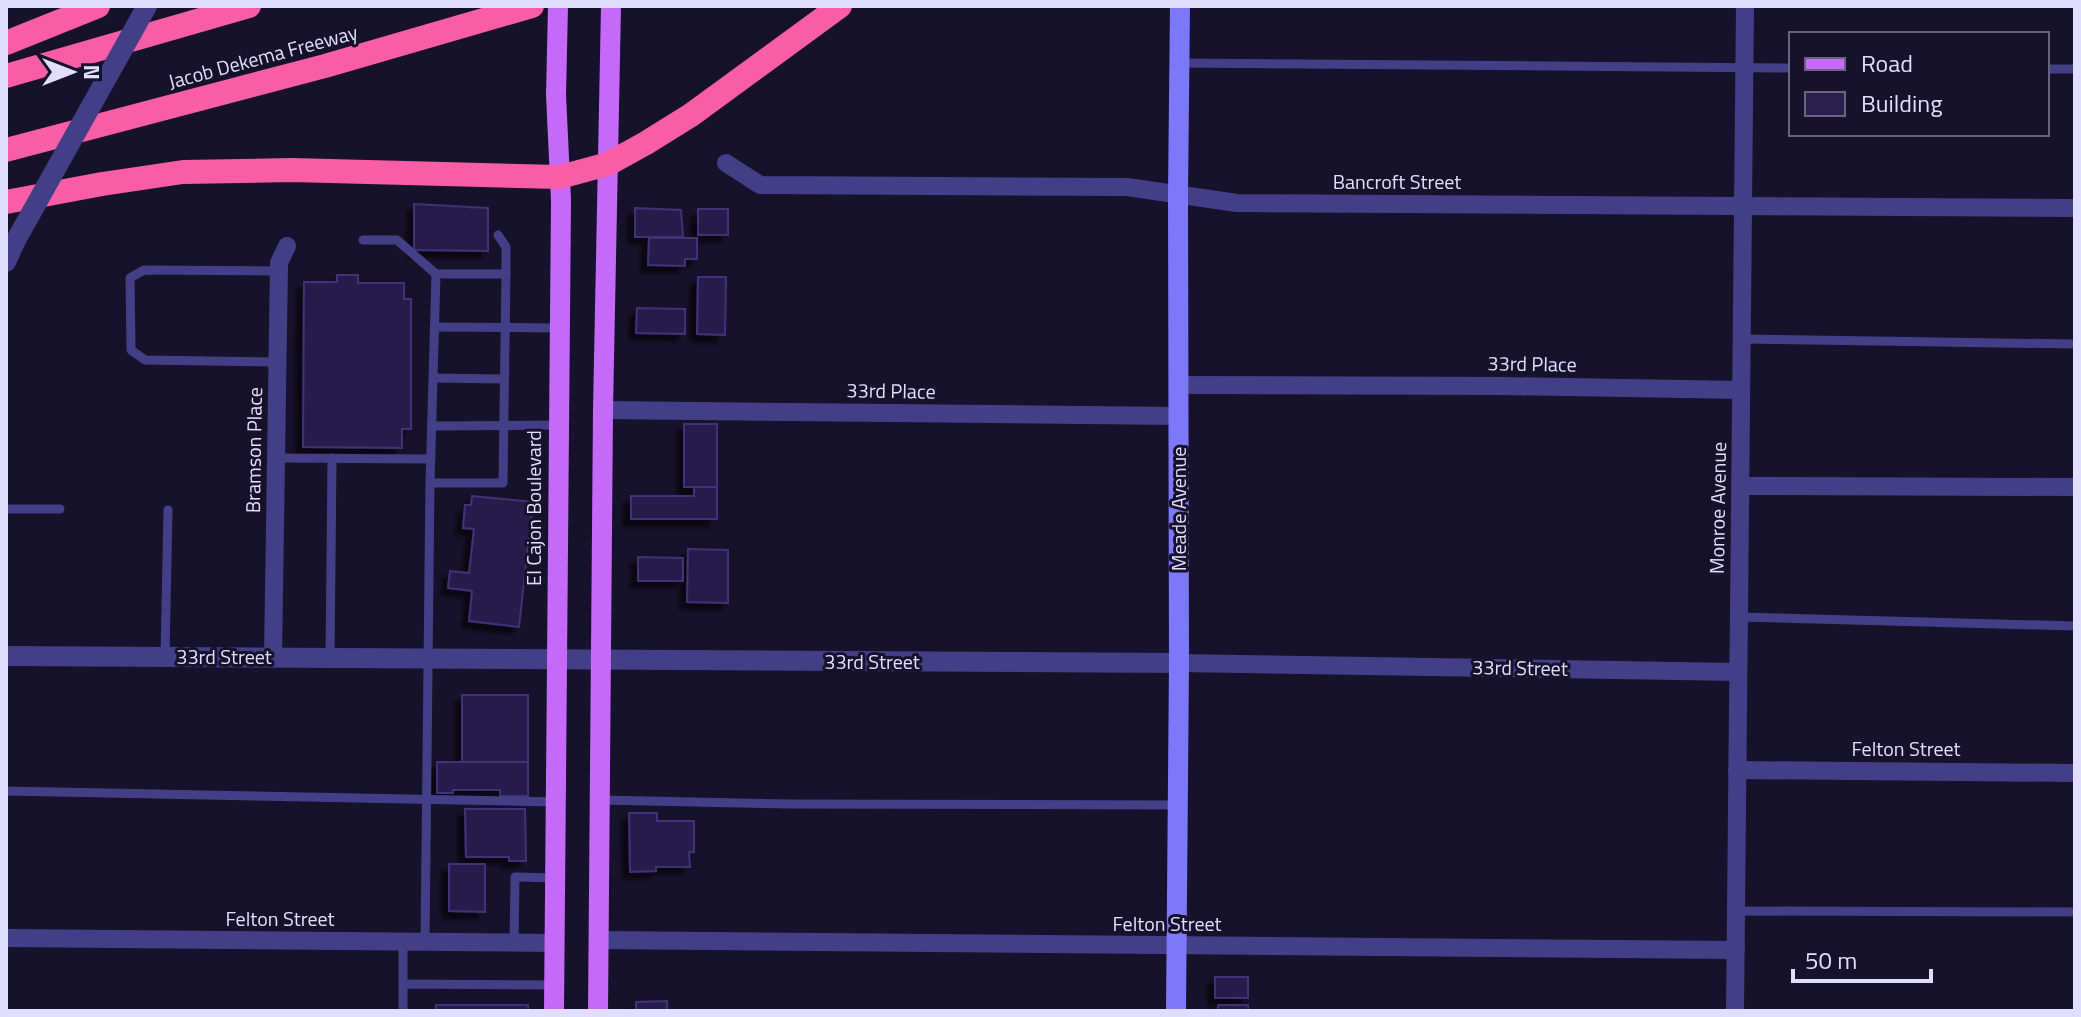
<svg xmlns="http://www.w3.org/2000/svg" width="2081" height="1017" viewBox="0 0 2081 1017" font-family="'Titillium Web',sans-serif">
	<defs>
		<filter id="shadow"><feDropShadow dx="-7" dy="7" stdDeviation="2" flood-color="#0009"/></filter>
	</defs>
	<rect width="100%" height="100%" fill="#17122b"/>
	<g fill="#281f4b" stroke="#403276" stroke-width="2" filter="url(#shadow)">
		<polygon points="414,204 488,208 488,251 414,250"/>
		<polygon points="635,208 681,210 683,237 635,237"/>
		<rect x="698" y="209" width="30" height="26"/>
		<polygon points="649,238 697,238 697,259 685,259 685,266 648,265"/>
		<polygon points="337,275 358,275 358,283 404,283 404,299 411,299 411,429 402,429 402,448 303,447 304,282 337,282"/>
		<polygon points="698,277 726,277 725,335 697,334"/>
		<polygon points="637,308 685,309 685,334 636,333"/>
		<rect x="684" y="424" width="33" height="63"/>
		<polygon points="694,487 717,487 717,519 631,519 631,496 694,496"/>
		<polygon points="472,496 533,502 519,627 469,621 472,591 448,588 450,571 469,573 474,529 463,528 465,505 471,505"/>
		<polygon points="688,549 728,550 728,603 687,602"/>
		<polygon points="638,557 683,558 683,581 638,581"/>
		<rect x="462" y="695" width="66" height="67"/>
		<polygon points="437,762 528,762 528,796 500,796 500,790 453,790 453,793 437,793"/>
		<polygon points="465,809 525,809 526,861 509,861 509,857 466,857"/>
		<polygon points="629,813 657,813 657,821 694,821 694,852 689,852 690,867 656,867 656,871 630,872"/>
		<polygon points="449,864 485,864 485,912 449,911"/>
		<rect x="1215" y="977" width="33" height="21"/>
		<polygon points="667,1001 667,1011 636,1011 636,1002"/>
		<rect x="436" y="1005" width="92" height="6"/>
		<rect x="1218" y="1005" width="30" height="6"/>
	</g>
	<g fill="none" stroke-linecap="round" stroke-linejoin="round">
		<g stroke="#433f87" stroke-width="9">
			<polyline points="1180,63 1791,68"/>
			<polyline points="2047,69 2075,69"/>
			<polyline points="498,235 506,247 506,274"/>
			<polyline points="363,240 397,240 436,274"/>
			<polyline points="435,327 560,328"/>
			<polyline points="1741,339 2075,344"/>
			<polyline points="277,362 145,360 131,350 130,278 144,270 279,271"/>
			<polyline points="435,378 504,379"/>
			<polyline points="433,426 558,425"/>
			<polyline points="276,458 431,459"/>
			<polyline points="6,509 60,509"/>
			<polyline points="1739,617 2075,626"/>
			<polyline points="165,657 168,510"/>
			<polyline points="330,658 332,458"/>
			<polyline points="6,791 554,802"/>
			<polyline points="600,800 791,804 1177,805"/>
			<polyline points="1736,911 2075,912"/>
			<polyline points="403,942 403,984"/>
			<polyline points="425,942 430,483 436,274 506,274 503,483 430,483"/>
			<polyline points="514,943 515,877 555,878"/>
			<polyline points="403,1011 403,984 554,985"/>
		</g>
		<g stroke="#433f87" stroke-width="18">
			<polyline points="726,163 760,185 1127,187 1237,203 2075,208"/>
			<polyline points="1179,385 1502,386 1741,390"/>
			<polyline points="603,410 1178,416"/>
			<polyline points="1740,486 2075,487"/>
			<polyline points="273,658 279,263 287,246"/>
			<polyline points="1179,663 1738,672"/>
			<polyline points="1737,770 2075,773"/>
			<polyline points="6,938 555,943"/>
			<polyline points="599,940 1736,950"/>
			<polyline points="1735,1011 1745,6"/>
		</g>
		<g stroke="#433f87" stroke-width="20">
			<polyline points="6,262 16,240"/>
			<polyline points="6,656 1179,663"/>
		</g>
		<polyline stroke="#7d78fa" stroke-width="20" points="1176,1011 1179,663 1178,193 1180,6"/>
		<g stroke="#c569f9" stroke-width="20">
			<polyline points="554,1011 561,200 556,95 558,6"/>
			<polyline points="598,1011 603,410 611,6"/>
		</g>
		<g stroke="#f95da6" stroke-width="24">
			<polyline points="6,43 98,6"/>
			<polyline points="6,76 249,6"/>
			<polyline points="6,150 325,66 532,6"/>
			<polyline points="6,202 102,184 183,172 292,170 560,177 608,164 646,143 691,115 840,6"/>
		</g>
		<polyline stroke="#433f87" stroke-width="20" points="16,240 147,6"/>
	</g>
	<g text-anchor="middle" stroke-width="6" stroke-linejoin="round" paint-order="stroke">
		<g font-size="20" fill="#e1ddfe" stroke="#17122b">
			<text transform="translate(263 57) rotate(-15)" y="7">Jacob Dekema Freeway</text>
			<text x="1397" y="189">Bancroft Street</text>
			<text transform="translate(1532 364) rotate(1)" y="7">33rd Place</text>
			<text transform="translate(891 391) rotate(1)" y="7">33rd Place</text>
			<text transform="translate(254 450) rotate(-89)" y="7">Bramson Place</text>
			<text transform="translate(534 508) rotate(-90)" y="7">El Cajon Boulevard</text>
			<text transform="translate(1718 508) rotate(-89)" y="7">Monroe Avenue</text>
			<text transform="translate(1179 509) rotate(-90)" y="7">Meade Avenue</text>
			<text x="224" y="664">33rd Street</text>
			<text x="872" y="669">33rd Street</text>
			<text transform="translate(1520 668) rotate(1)" y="7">33rd Street</text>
			<text x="1906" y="756">Felton Street</text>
			<text x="280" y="926">Felton Street</text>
			<text x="1167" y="931">Felton Street</text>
		</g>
	</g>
	<rect width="2081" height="1017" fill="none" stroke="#e1ddfe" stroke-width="16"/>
	<rect x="1789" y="32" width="260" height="104" fill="#17122b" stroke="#68637f" stroke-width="2"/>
	<rect x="1805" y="58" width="40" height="12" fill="#c569f9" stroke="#68637f" stroke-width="2"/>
	<text x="1861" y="72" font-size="24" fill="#e1ddfe">Road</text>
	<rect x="1805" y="92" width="40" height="24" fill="#281f4b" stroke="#68637f" stroke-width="2"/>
	<text x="1861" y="112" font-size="24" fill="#e1ddfe">Building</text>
	<g transform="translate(72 72) rotate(90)" stroke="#17122b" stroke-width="6" paint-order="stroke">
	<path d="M0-6L14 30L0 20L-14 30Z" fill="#e1ddfe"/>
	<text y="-12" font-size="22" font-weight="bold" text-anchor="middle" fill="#e1ddfe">N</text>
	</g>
	<path d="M1793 969v12h138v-12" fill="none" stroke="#e1ddfe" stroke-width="4"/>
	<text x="1805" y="969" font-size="24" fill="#e1ddfe" stroke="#17122b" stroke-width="6" paint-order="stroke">50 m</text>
</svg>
